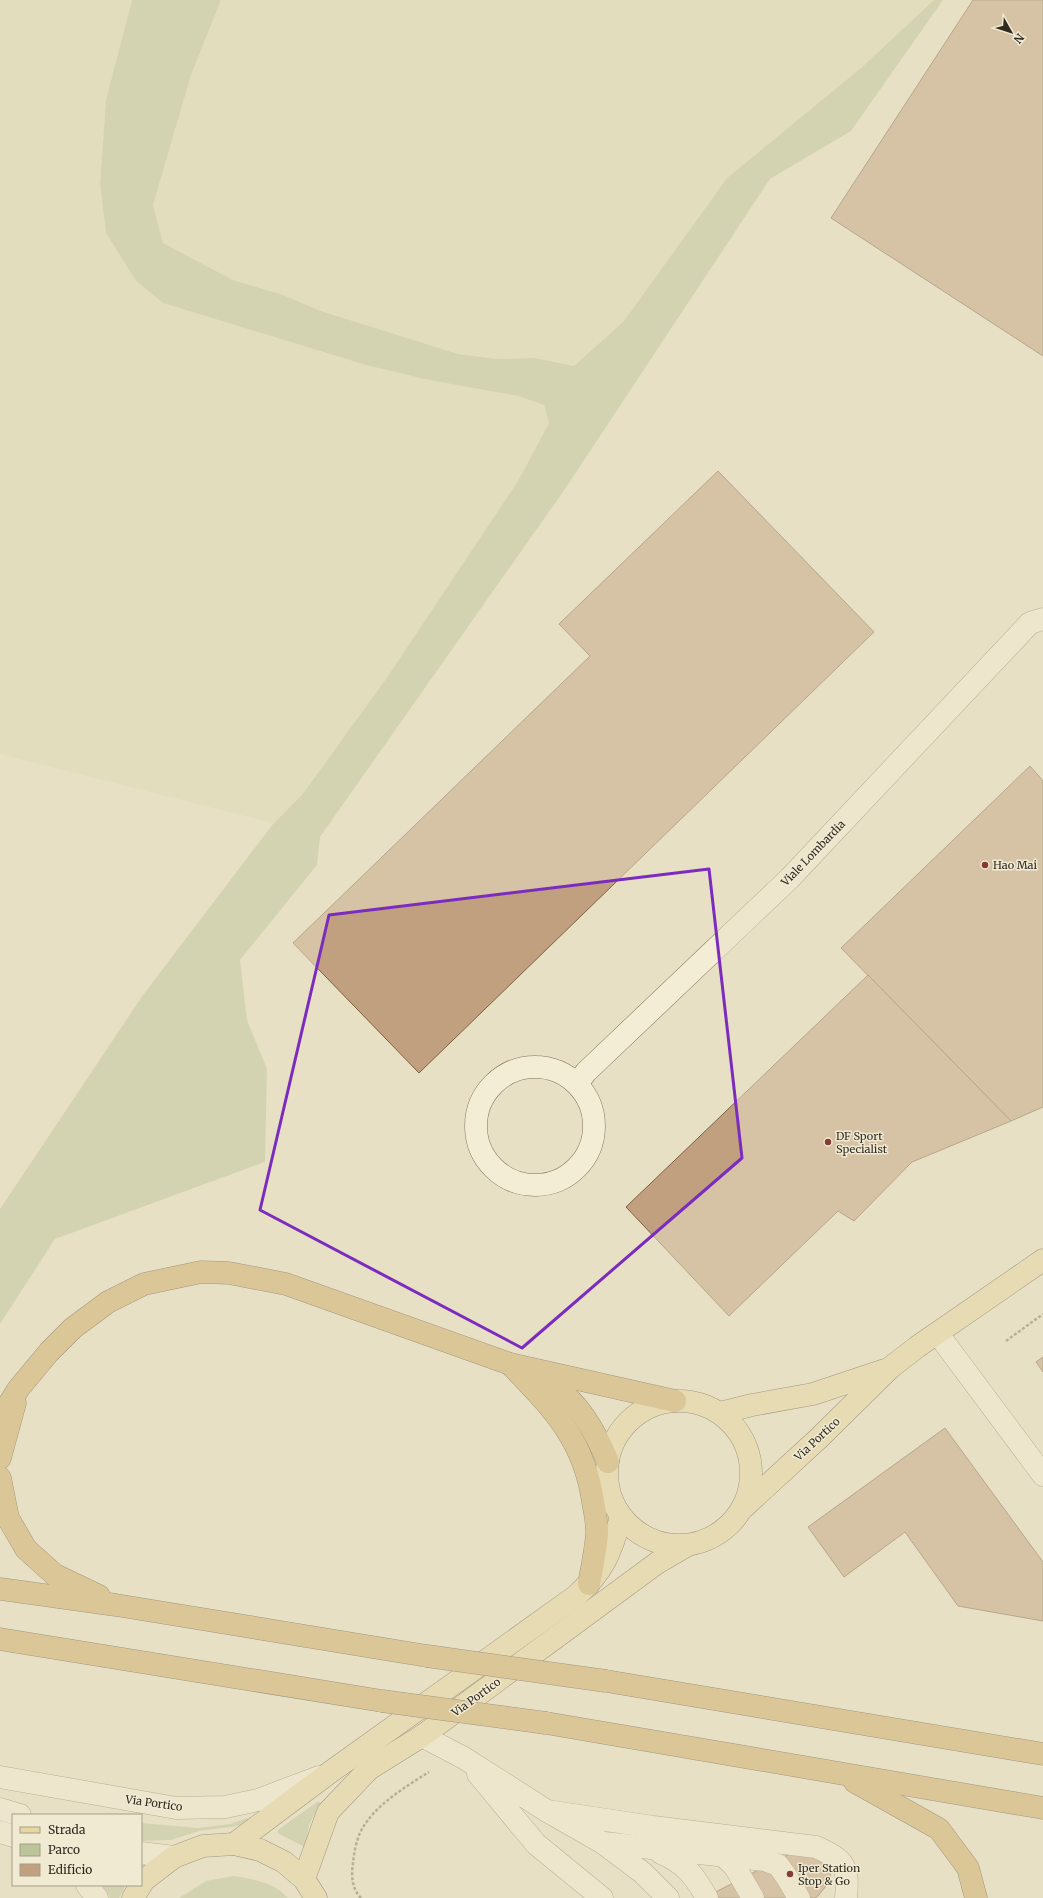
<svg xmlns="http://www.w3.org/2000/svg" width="1043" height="1898" viewBox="0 0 1043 1898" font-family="Merriweather,serif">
	<rect width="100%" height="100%" fill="#e8e0c4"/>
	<g fill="#dcd9b3">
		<polygon points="0,0 132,0 106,100 100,184 106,233 136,281 163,303 366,365 429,380 518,396 544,405 549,423 518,481 386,679 302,796 273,823 0,754"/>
		<polygon points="221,0 934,0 861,68 727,178 624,321 574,366 536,358 497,359 458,354 321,311 283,295 233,280 163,243 153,205 191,75"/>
	</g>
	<g fill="#bcc49a">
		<polygon points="132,0 221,0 191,75 153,205 163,243 233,280 283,295 321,311 458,354 497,359 535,358 574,366 624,321 727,178 861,68 934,0 943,0 851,131 770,179 565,489 320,837 317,865 240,960 247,1020 267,1069 265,1162 55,1239 0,1324 0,1209 143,995 273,824 302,795 386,679 518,481 549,423 544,405 518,396 429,380 366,365 163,303 136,281 106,233 100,184 106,100"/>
		<polygon points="317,1802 320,1802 320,1804 309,1825 305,1847 279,1834 277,1832 279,1829"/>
		<polygon points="263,1813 264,1816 239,1826 199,1831 171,1840 141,1841 141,1823 199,1828 230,1824"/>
		<path d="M233,1876C253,1879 274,1882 288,1898H179L206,1881Z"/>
		<polygon points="102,1885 126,1885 119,1898 110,1898"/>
	</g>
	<g fill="#c1a07f" stroke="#7c6046">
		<polygon points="973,0 1043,0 1043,356 831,218"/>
		<polygon points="718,471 874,632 419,1073 293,943 590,656 559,624"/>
		<polygon points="1030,766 1043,781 1043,1107 1011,1121 841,948"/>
		<polygon points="868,975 1011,1121 912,1162 854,1221 838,1211 729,1316 626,1207"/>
		<polygon points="1043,1357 1043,1372 1036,1362"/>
		<polygon points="945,1428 1043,1562 1043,1621 958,1606 905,1532 844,1577 808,1527"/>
		<polygon points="810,1849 831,1866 830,1881 818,1896 815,1898 704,1898 795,1851"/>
	</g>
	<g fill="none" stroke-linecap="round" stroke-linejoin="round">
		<g stroke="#80725d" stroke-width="23">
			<g id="minor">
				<circle cx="535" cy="1126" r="59"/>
				<polyline points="577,1084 586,1072 790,878 1030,623 1043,619"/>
				<polyline points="938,1334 1043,1475"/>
				<polyline points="422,1736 464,1758 547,1811 603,1843 643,1873 668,1898"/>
				<polyline points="478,1774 536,1844 602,1898"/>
				<polyline points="0,1777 176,1808 225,1807 258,1800 319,1777"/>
				<polyline points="0,1809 20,1815"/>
				<path d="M547,1811L653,1827L816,1847C845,1860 849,1866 846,1898"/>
				<polyline points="0,1832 13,1836"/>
				<polyline points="604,1843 765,1860 778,1865 786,1876 799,1898"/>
				<polyline points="141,1853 174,1857"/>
				<path d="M661,1853C686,1864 694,1875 707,1898"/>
				<polyline points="724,1856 735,1867 753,1898"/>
				<polyline points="87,1885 97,1898"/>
			</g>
		</g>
		<g stroke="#4e4131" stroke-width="23">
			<g id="major">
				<circle cx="679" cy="1473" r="72"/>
				<polyline points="720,1413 752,1405 813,1394 885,1370"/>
				<polyline points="744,1507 819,1438 890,1368 917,1347 1043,1260"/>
				<path d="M234,1844L329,1773L576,1596C604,1571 611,1552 621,1517"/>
				<polyline points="304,1879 328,1812 369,1769 422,1736 657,1563 688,1545"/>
				<polyline points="133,1898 144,1880 174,1857 203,1846 234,1844 260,1850 284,1862 304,1879 316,1898"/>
			</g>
		</g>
		<g stroke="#4e4131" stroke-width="23">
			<g id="highway">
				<path d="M510,1364C553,1409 584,1439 593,1502C595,1512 597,1523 597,1533C596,1549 592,1567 589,1584"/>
				<path d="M535,1377C542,1380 551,1383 557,1388C581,1406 597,1435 608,1462"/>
				<polyline points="0,1418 19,1388 49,1352 73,1328 108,1302 144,1284 201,1272 229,1273 286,1284 510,1364 675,1401"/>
				<polyline points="0,1458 15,1403"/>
				<polyline points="0,1478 8,1518 26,1549 55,1575 99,1596"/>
				<polyline points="0,1589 116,1605 427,1656"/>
				<polyline points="0,1639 382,1701"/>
				<polyline points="606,1681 1043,1754"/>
				<polyline points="546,1723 1043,1808"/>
				<polyline points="855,1782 939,1829 968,1868 976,1898"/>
			</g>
		</g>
		<g stroke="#80725d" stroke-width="2.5" stroke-dasharray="3 2" stroke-linecap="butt">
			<polyline points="1006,1341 1043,1314"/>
			<path d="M361,1898C352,1889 351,1876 353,1863C354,1853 356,1842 360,1833C372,1807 405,1787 429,1772"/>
		</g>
		<use href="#minor" stroke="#f4edd6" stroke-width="22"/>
		<use href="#major" stroke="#e6d6a0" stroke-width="22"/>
		<use href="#highway" stroke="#cca65f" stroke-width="22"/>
		<g stroke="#4e4131" stroke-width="23" stroke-linecap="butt">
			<g id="highway-bridge">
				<polyline points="427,1656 606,1681"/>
				<polyline points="382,1701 546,1723"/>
			</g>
		</g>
		<use href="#highway-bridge" stroke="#cca65f" stroke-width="22"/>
	</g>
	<path d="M0 0H1043V1898H0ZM709,869L742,1158L522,1348L260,1210L329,915Z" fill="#e8e0c4" fill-opacity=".55" fill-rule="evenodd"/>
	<path fill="none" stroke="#7b2cbf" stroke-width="3" stroke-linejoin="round" d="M709,869L742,1158L522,1348L260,1210L329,915Z"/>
	<g fill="#873b35" stroke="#f0ead3" stroke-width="1.5">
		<circle cx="985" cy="865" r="4"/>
		<circle cx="828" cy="1142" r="4"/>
		<circle cx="790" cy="1874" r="4"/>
	</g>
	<g text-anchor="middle" stroke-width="3" stroke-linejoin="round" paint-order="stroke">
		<g font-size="11" fill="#322a1f" stroke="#f0ead3">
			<text transform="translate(813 853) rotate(-46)" y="4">Viale Lombardia</text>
			<text transform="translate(817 1439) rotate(-43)" y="4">Via Portico</text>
			<text transform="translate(476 1697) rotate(-36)" y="4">Via Portico</text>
			<text transform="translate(154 1803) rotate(8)" y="4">Via Portico</text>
		</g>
		<g font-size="11" fill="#322a1f" stroke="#f0ead3" text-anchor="start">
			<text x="993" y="869">Hao Mai</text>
			<text x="836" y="1140">DF Sport<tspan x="836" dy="13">Specialist</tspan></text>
			<text x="798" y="1872">Iper Station<tspan x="798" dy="13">Stop &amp; Go</tspan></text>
		</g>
	</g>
	<rect x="12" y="1814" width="130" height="72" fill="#f0ead3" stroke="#a49d8b"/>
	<rect x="20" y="1827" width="20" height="6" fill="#e6d6a0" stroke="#a49d8b"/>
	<text x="48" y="1834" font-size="12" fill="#322a1f">Strada</text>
	<rect x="20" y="1844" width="20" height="12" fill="#bcc49a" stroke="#a49d8b"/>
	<text x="48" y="1854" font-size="12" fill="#322a1f">Parco</text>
	<rect x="20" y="1864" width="20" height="12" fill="#c1a07f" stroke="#a49d8b"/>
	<text x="48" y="1874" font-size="12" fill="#322a1f">Edificio</text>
	<g transform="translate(1011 32) rotate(129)" stroke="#f0ead3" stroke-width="3" paint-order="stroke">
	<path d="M0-3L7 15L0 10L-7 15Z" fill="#322a1f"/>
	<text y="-6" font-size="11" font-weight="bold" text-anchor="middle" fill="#322a1f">N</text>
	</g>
</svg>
